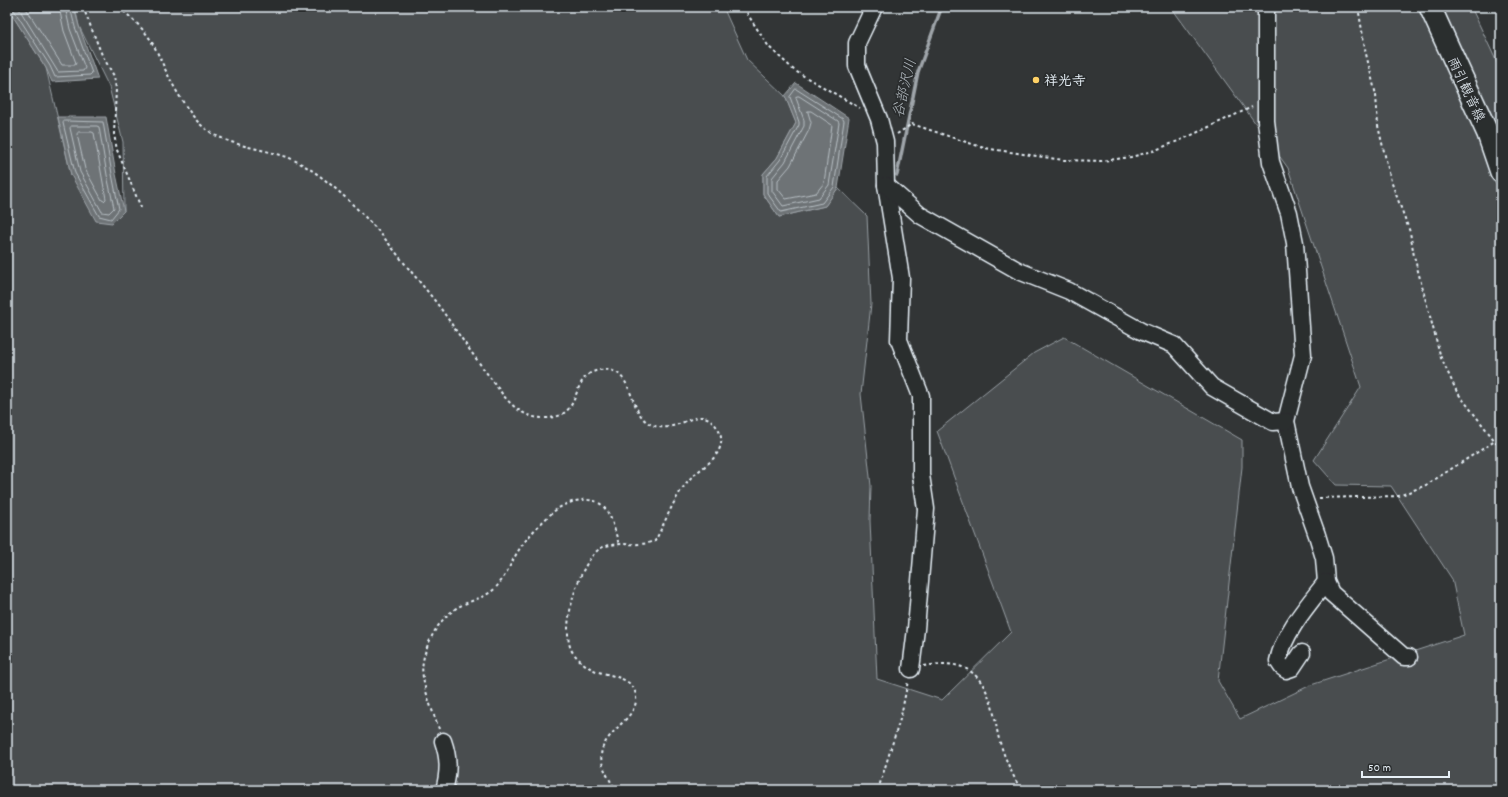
<svg xmlns="http://www.w3.org/2000/svg" width="1508" height="797" viewBox="0 0 1508 797" font-family="Dekko,'Klee One',sans-serif">
	<rect width="100%" height="100%" fill="#323536"/>
	<filter id="ink" filterUnits="userSpaceOnUse"><feTurbulence type="fractalNoise" baseFrequency=".025" numOctaves="2"/><feDisplacementMap in="SourceGraphic" scale="8" xChannelSelector="R" yChannelSelector="G"/><feConvolveMatrix kernelMatrix="1 2 1 2 8 2 1 2 1" color-interpolation-filters="sRGB"/></filter>
	<g filter="url(#ink)">
		<polygon fill="#494d4f" stroke="#989fa4" points="7,7 46,68 71,175 112,223 124,211 123,142 109,87 79,26 75,7 723,7 747,60 785,96 796,123 777,158 763,174 763,194 779,217 825,206 838,188 867,216 871,304 861,394 871,486 870,521 877,679 942,700 1011,632 937,431 1034,353 1064,337 1242,440 1242,467 1218,681 1240,719 1311,685 1464,635 1452,579 1391,486 1336,485 1314,460 1361,387 1288,168 1171,7 1471,7 1501,71 1501,790 7,790"/>
		<g fill="#6e7376" stroke="#9fa5aa">
			<polygon points="7,7 74,7 79,26 98,79 52,82 46,68"/>
			<polygon points="796,83 849,118 838,188 825,206 779,217 763,194 763,174 777,158 796,123 785,96"/>
			<polygon points="58,117 106,117 116,174 124,211 112,223 96,221 71,175"/>
		</g>
		<g fill="none" stroke-linecap="round" stroke-linejoin="round">
			<g stroke="#b7bfc4" stroke-width="1">
				<polyline points="12,7 50,66 55,77 90,75 92,73 75,27 70,7"/>
				<polyline points="18,7 58,72 83,71 85,68 70,29 65,7"/>
				<polyline points="25,7 62,65 75,65 76,63 64,31 59,7"/>
				<polygon points="796,89 843,119 844,121 834,187 822,203 781,212 767,193 767,176 780,160 799,125 799,122 790,97"/>
				<polygon points="797,96 799,96 838,121 839,123 829,185 819,198 783,206 772,191 772,178 785,162 804,126 804,120 796,98"/>
				<polygon points="808,111 811,111 832,125 824,183 816,193 786,199 778,189 778,180 790,166 809,130 811,123"/>
				<polygon points="65,121 103,122 112,174 119,209 111,219 99,216 75,173 63,123"/>
				<polygon points="72,126 97,126 99,127 107,175 114,208 109,213 102,212 80,172 70,128"/>
				<polygon points="79,132 92,132 94,133 106,199 104,201 102,200 85,169 77,134"/>
			</g>
			<polyline stroke="#9fa5aa" stroke-width="3.5" points="897,175 918,72 941,9 940,7"/>
			<g stroke="#e8f1f8" stroke-width="19">
				<g id="minor">
					<polyline points="874,7 857,43 857,66 879,119 885,142 886,185 901,278 899,340 921,396 921,475 926,509 916,629 911,669"/>
					<polyline points="1266,7 1266,121 1271,162 1289,213 1295,243 1303,355 1286,421 1300,487 1317,535 1324,558 1326,582 1331,593 1404,657 1409,657"/>
					<polyline points="886,185 920,215 1019,271 1069,291 1141,331 1174,345 1212,387 1273,422 1286,421"/>
					<path d="M1302,653L1292,668L1286,670L1282,667L1278,661C1284,632 1308,605 1326,582"/>
					<path d="M443,741C449,758 449,772 444,790"/>
				</g>
			</g>
			<g stroke="#e8f1f8" stroke-width="24">
				<polyline id="major" points="1430,7 1488,134 1501,172"/>
			</g>
			<g stroke="#e8f1f8" stroke-width="2" stroke-dasharray="3 3" stroke-linecap="butt">
				<polyline points="83,7 102,55 114,76 116,89 114,134 117,150 142,210"/>
				<path d="M119,7C130,17 142,27 150,39C158,52 163,66 170,79C177,93 189,113 200,124C223,146 258,147 287,157C317,169 346,197 368,220C383,235 396,253 409,269C422,285 435,300 446,316C461,338 476,359 492,380C501,392 509,405 522,412C530,417 536,418 545,418C586,418 567,375 600,370C635,365 627,412 650,424C679,439 701,396 719,431C722,438 722,443 719,450C712,465 694,471 685,485C672,502 665,523 655,541C635,548 618,540 601,548C579,560 557,635 574,654C579,660 588,668 596,671C610,676 635,677 636,697C637,705 632,712 627,718C598,747 592,753 616,790"/>
				<polyline points="745,7 748,15 769,47 795,71 860,108"/>
				<polyline points="1358,7 1366,54 1376,95 1378,126 1391,181 1410,232 1414,256 1441,358 1457,392 1495,441 1501,447"/>
				<polyline points="897,134 912,124 984,148 1063,160 1102,161 1131,157 1153,151 1183,139 1252,107"/>
				<polyline points="1319,498 1399,496 1426,485 1495,441"/>
				<path d="M924,666C959,660 979,667 991,703C995,715 996,727 999,739C1004,757 1012,774 1021,790"/>
				<path d="M439,729C433,712 419,679 423,662C424,653 428,644 432,636C438,624 447,614 458,607C471,600 489,597 498,585C508,573 513,557 523,544C531,533 542,522 552,513C565,501 595,492 606,510C613,519 615,533 619,544"/>
				<polyline points="878,790 901,716 908,681"/>
			</g>
			<use href="#minor" stroke="#2a2d2e" stroke-width="16"/>
			<use href="#major" stroke="#2a2d2e" stroke-width="21"/>
		</g>
	</g>
	<circle fill="#ffd166" stroke="#2a2d2e" stroke-width="1.5" cx="1036" cy="80" r="4"/>
	<g text-anchor="middle" stroke-width="3.5" stroke-linejoin="round" paint-order="stroke">
		<g font-size="14" font-weight="bold" fill="#e8f1f8" stroke="#2a2d2e" text-anchor="start">
			<text x="1044" y="85">祥光寺</text>
		</g>
		<g font-size="14" fill="#e8f1f8" stroke="#2a2d2e">
			<text transform="translate(1467 89) rotate(65)" y="5">雨引観音線</text>
		</g>
		<g font-size="15" font-style="italic" fill="#b1b8be" stroke="#2a2d2e">
			<text transform="translate(904 88) rotate(-77)" y="5">谷部沢川</text>
		</g>
	</g>
	<rect width="1508" height="797" fill="none" stroke="#2a2d2e" stroke-width="24"/>
	<rect x="12" y="12" width="1484" height="773" fill="none" stroke="#e8f1f8" stroke-width="1.5" filter="url(#ink)"/>
	<path d="M1362 771v6h87v-6" fill="none" stroke="#e8f1f8" stroke-width="2"/>
	<text x="1368" y="771" font-size="12" fill="#e8f1f8" stroke="#2a2d2e" stroke-width="3" paint-order="stroke">50 m</text>
</svg>
